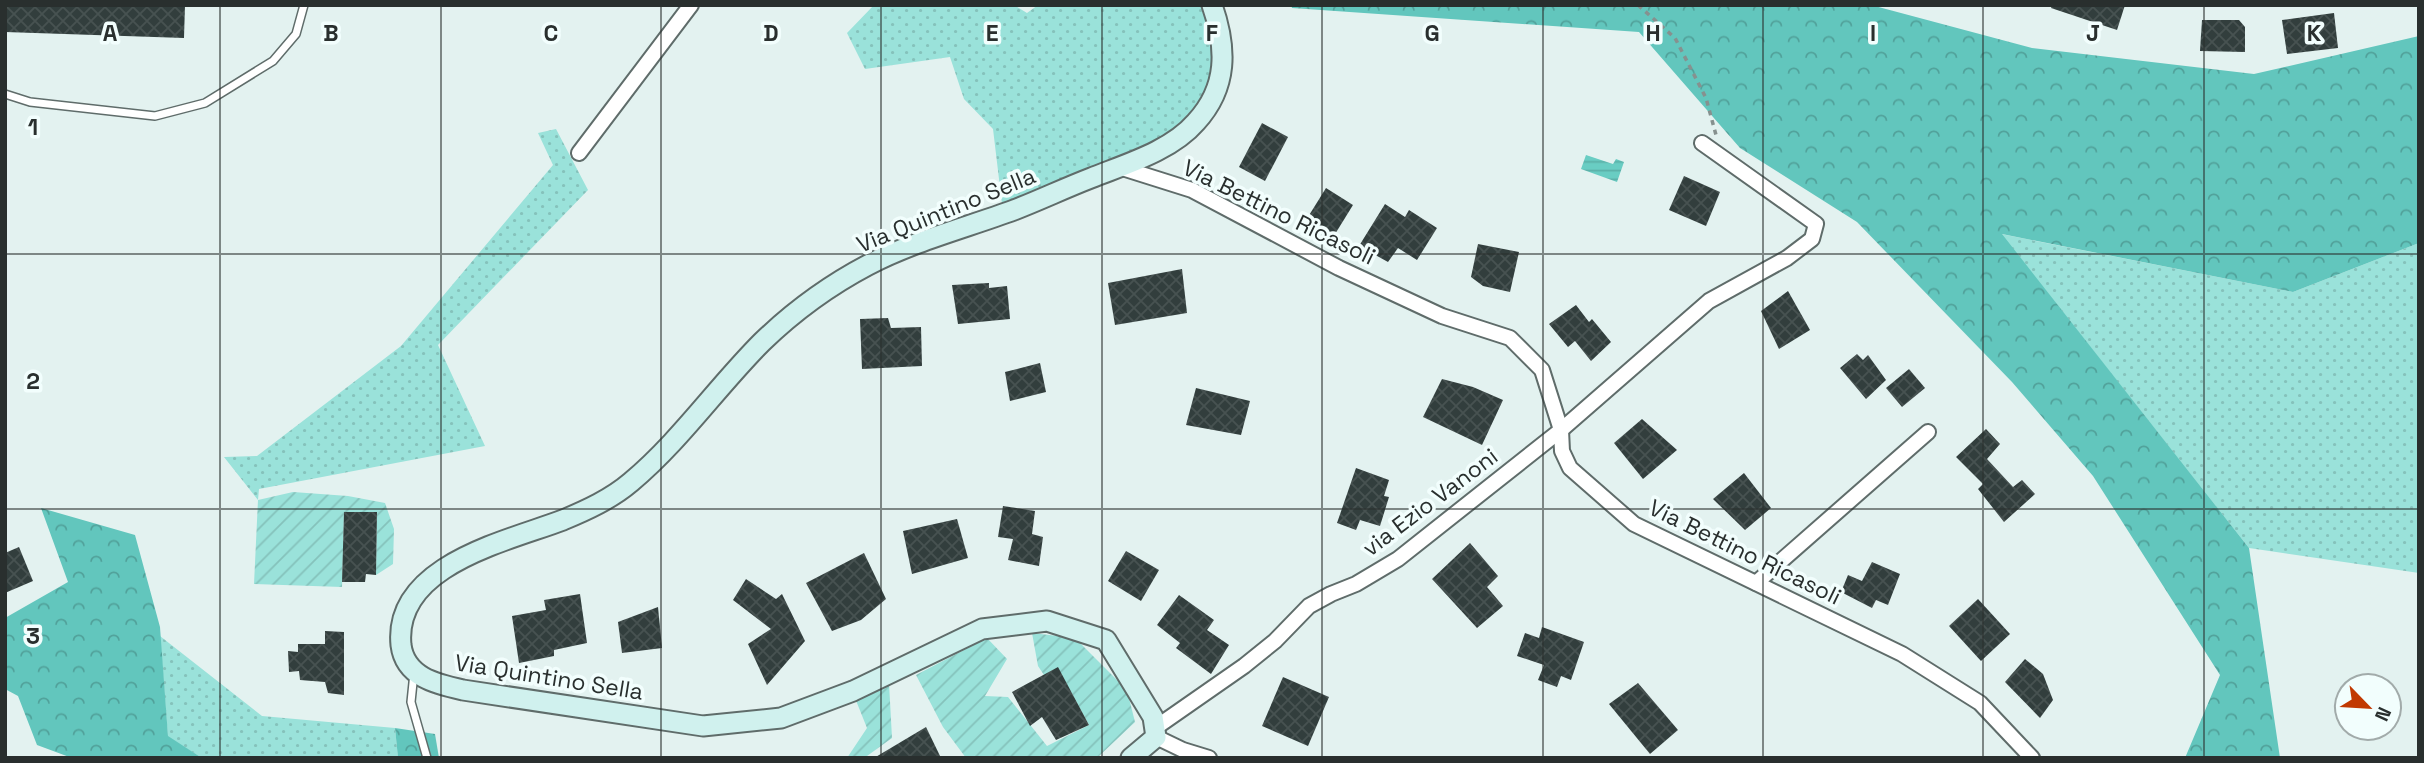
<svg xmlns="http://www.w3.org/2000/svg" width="2424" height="763" viewBox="0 0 2424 763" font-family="'Space Grotesk',sans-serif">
	<defs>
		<pattern id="grass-dots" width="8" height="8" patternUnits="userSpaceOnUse" patternTransform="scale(1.75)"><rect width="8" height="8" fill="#9ae2da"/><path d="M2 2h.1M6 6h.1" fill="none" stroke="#85c2bb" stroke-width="1.8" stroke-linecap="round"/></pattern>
		<pattern id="forest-crowns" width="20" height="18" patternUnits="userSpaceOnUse" patternTransform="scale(1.75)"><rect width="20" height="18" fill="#62c6bd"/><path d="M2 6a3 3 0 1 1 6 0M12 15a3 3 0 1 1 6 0" fill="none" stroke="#51a19a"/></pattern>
		<pattern id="garden-furrows" width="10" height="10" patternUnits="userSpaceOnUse" patternTransform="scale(1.75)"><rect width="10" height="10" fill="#9ae2da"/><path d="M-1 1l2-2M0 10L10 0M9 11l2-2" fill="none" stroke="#85c2bb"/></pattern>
		<pattern id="water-rules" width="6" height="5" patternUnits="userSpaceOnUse" patternTransform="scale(1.75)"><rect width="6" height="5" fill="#69cdc3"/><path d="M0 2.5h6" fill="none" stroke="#5bb0a8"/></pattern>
		<pattern id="building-cross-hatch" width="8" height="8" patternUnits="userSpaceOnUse" patternTransform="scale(1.75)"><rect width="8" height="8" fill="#323e3d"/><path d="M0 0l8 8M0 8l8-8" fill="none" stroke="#475251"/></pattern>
	</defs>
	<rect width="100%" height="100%" fill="#e3f2f0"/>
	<g fill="url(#grass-dots)">
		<polygon points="874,5 1014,5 1027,13 1038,5 1201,5 1213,37 1213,65 1201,101 1169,134 1050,186 1002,204 993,129 964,99 950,57 865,69 847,33"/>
		<polygon points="556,129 588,190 438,345 485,446 259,489 258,500 224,457 257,456 401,346 553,165 538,133"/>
		<polygon points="2001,234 2293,292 2419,243 2419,573 2249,548"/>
		<polygon points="160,636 262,716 395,728 398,758 202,758 168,737"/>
	</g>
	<g fill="url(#forest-crowns)">
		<polygon points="1291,5 1871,5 2032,48 2254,74 2419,36 2419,243 2293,292 2002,234 2249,548 2280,758 2185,758 2220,675 2093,476 2012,382 1857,222 1740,148 1639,32 1292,8"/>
		<polygon points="41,508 135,535 160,627 168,736 202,758 72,758 37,745 18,696 5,689 5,618 68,582"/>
		<polygon points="395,728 435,734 439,758 398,758"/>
	</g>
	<g fill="url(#garden-furrows)">
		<polygon points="293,492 348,496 385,503 394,529 393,564 376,575 377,512 344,512 342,587 254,584 258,500"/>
		<polygon points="1032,633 1075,638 1127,690 1135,722 1097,758 966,758 943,727 916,675 987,638 1007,659 985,696 1008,697 1047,746 1089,725 1058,668 1044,675 1038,666"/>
		<polygon points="889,683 892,738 867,756 867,758 847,758 867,728 855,698"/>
	</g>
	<polygon fill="url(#water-rules)" points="1586,155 1613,164 1616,159 1624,162 1617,182 1581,169"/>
	<g fill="url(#building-cross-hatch)">
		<polygon points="5,5 185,5 184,38 5,32"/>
		<polygon points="2052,5 2125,5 2117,30 2051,8"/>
		<polygon points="2334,13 2338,48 2287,54 2282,20"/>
		<polygon points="2202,20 2239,20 2245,27 2245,52 2200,51"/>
		<polygon points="1262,123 1288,137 1265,181 1239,167"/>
		<polygon points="1684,176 1720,192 1706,226 1669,210"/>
		<polygon points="1326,188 1353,205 1332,239 1303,225"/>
		<polygon points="1385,204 1405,217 1409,210 1437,228 1417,260 1398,248 1388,262 1359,246"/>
		<polygon points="1478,244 1519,252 1510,292 1483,286 1471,277"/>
		<polygon points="1182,269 1187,313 1115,325 1108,283"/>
		<polygon points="989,283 989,288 1007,286 1010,319 958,324 952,285"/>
		<polygon points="1788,291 1810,330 1779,349 1761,311"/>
		<polygon points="1576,305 1589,322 1592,319 1611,342 1591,361 1575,341 1568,347 1549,324"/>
		<polygon points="888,318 891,328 921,327 922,366 862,369 860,319"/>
		<polygon points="1857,354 1863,360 1868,355 1886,380 1866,399 1840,368"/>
		<polygon points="1040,363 1046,392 1010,401 1005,372"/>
		<polygon points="1909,369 1925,388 1902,407 1886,388"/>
		<polygon points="1442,379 1473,387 1503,400 1482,445 1423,417"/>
		<polygon points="1196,388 1250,401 1241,435 1186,425"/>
		<polygon points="1642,419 1677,450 1643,479 1614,443"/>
		<polygon points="1986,429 2000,444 1987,459 2013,487 2022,480 2035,494 2004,522 1978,489 1983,484 1956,457"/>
		<polygon points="1356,468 1389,480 1384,496 1389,497 1380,526 1360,520 1356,530 1337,523"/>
		<polygon points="1744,473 1771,508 1745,530 1713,499"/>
		<polygon points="1003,506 1035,511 1032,534 1043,537 1039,566 1008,560 1013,539 998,537"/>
		<polygon points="344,512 377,512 376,575 366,574 365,582 342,582"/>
		<polygon points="957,519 968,558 912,574 903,531"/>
		<polygon points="1470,543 1498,576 1487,587 1503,606 1477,628 1432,579"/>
		<polygon points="19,547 33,581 5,593 5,553"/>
		<polygon points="1126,551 1159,570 1141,601 1108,581"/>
		<polygon points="864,553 886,599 861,620 832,631 806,583"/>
		<polygon points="1872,562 1900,574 1888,605 1876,600 1872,608 1841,592 1848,575 1862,581"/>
		<polygon points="746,579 776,599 782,594 805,641 767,685 748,644 771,629 733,600"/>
		<polygon points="580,594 587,643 554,650 554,656 519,663 512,616 546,610 544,600"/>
		<polygon points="1179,595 1214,620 1207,630 1229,645 1211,674 1176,648 1180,643 1157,625"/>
		<polygon points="1978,599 2010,634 1981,661 1949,626"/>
		<polygon points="658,607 662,648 622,653 618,622"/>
		<polygon points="1542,627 1584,642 1571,680 1561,676 1557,687 1538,680 1544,665 1517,656 1525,633 1539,638"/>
		<polygon points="325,631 344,632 344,695 328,693 325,682 300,680 299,671 289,672 288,651 298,652 298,644 325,644"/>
		<polygon points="2025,659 2043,674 2053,700 2040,718 2005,682"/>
		<polygon points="1058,667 1089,725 1056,740 1042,717 1030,726 1012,692"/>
		<polygon points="1283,677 1329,697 1308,746 1262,726"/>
		<polygon points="1638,683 1678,730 1650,754 1609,704"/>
		<polygon points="926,727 941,758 874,758"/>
	</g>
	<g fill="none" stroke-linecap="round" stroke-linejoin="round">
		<g stroke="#5f6c6a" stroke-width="10">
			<g id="lane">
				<polyline points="5,94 30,102 155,116 205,103 273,61 296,34 304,5"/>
				<polyline points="414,673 411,702 427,758"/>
			</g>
		</g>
		<g stroke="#5f6c6a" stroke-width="18">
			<g id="street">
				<polyline points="579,153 691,5"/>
				<polyline points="1119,167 1192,190 1339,268 1442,316 1510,338 1542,370 1561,430 1562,451 1570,468 1634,524 1902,654 1980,703 2032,758"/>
				<polyline points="1756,583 1928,432"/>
				<polyline points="1155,728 1244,666 1275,641 1309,606 1331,594 1356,584 1398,559 1561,430 1709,301 1787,258 1812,239 1816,224 1702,143"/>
				<polyline points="1156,737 1183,750 1209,758"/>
			</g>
		</g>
		<g stroke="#5f6c6a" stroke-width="23">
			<path id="secondary" d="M1131,758L1156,737L1153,717L1106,640L1047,621L982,629L853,691L781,718L703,726L463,690C436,684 405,677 401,645C393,565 508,541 563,520C587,510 611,499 631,482C680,441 717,387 762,342C793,312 830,285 868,265C914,241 965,228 1014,210C1040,200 1065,188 1091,178C1126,164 1171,151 1196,122C1228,87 1227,48 1212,5"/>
		</g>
		<polyline stroke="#86918f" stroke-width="3.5" stroke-dasharray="5 5" stroke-linecap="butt" points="1638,5 1675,38 1706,98 1716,135"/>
		<use href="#lane" stroke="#fff" stroke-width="7"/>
		<use href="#street" stroke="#fff" stroke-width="14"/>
		<use href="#secondary" stroke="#d0f1ee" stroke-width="19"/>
	</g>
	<path fill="none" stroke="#292f2e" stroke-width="2" stroke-opacity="0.55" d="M220,5V758M441,5V758M661,5V758M881,5V758M1102,5V758M1322,5V758M1543,5V758M1763,5V758M1983,5V758M2204,5V758M5,254H2419M5,509H2419"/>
	<g text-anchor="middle" stroke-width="7" stroke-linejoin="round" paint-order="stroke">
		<g font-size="23" fill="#292f2e" stroke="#f2fefd">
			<text transform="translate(946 210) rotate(-22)" y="8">Via Quintino Sella</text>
			<text transform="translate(1279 212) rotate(26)" y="8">Via Bettino Ricasoli</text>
			<text transform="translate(1430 502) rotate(-37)" y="8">via Ezio Vanoni</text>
			<text transform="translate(1745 552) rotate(26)" y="8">Via Bettino Ricasoli</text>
			<text transform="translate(549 677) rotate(9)" y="8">Via Quintino Sella</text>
		</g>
	</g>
	<g font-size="23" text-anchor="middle" font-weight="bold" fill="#292f2e" stroke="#f2fefd" stroke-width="7" stroke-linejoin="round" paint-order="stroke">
		<text x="110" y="41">A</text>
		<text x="331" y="41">B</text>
		<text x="551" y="41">C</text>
		<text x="771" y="41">D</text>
		<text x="992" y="41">E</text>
		<text x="1212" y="41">F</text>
		<text x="1432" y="41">G</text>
		<text x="1653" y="41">H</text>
		<text x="1873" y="41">I</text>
		<text x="2093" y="41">J</text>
		<text x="2314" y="41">K</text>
		<text x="33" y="135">1</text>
		<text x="33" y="389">2</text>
		<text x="33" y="644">3</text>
	</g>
	<rect width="2424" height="763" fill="none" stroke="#292f2e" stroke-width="14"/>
	<g transform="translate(2368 707) rotate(115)"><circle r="33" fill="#f2fefd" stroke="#a2abaa" stroke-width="2"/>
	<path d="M0-5L12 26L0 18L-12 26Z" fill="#c13901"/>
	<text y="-10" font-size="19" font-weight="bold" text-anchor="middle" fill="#292f2e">N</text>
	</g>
</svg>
